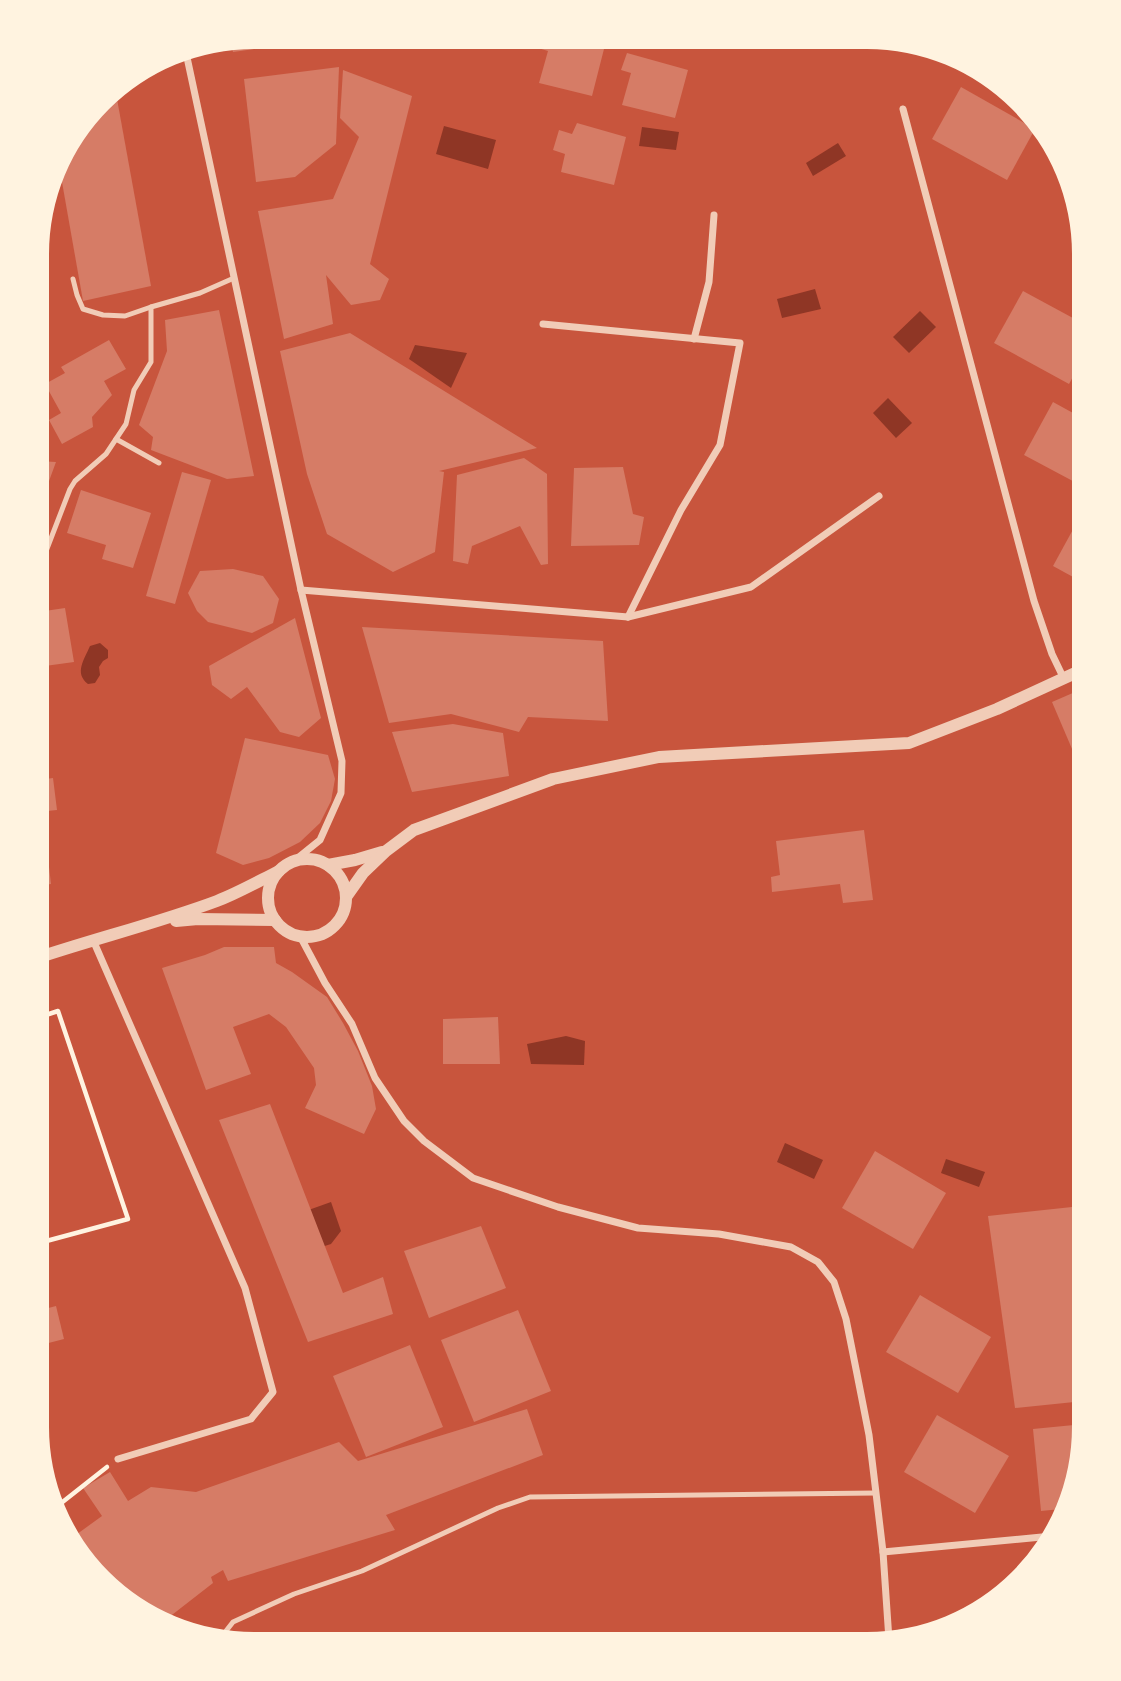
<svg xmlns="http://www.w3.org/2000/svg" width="1121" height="1681" viewBox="0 0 1121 1681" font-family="'DM Sans',sans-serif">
	<rect width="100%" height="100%" fill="#c8553d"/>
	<g fill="#8f3625">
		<polygon points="444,126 496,140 488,169 436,154"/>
		<polygon points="642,127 679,132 676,150 639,146"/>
		<polygon points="838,143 846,156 813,176 806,163"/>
		<polygon points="815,289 821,309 782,318 777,299"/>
		<polygon points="920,311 936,327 909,353 893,337"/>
		<polygon points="415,345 467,353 451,388 409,359"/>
		<polygon points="888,398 912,423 896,438 873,413"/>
		<path d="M100,643L108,650V658L103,661L99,667L100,675L95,683L88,684C74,673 84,660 90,646Z"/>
		<polygon points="566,1036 585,1041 584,1065 531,1064 527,1044"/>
		<polygon points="785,1143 823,1160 814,1179 777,1162"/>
		<polygon points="946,1159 985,1172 979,1187 941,1173"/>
		<polygon points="331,1202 341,1231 331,1244 315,1249 303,1212"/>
	</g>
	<g fill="#d67c66">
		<polygon points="254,37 327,37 328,39 233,52 230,41"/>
		<polygon points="542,38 565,38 604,49 592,96 539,83 548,51 538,48"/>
		<polygon points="627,53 688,70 675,118 622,105 631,73 621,70"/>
		<polygon points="339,67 336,144 295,177 256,182 244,79"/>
		<polygon points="343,70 412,96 370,264 389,279 380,300 351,305 326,275 333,324 284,339 258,211 333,199 359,137 340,118"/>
		<polygon points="961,87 1035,129 1007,180 932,139"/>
		<polygon points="115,88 151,286 83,301 59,165 66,146 111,90"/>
		<polygon points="577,123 626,137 614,185 561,172 565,154 553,150 559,130 572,134"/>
		<polygon points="1056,158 1058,158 1068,170 1084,258 1081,258"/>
		<polygon points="1023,291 1084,324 1084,357 1069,384 994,343"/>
		<polygon points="219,310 254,476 227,479 151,450 153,437 139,425 167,351 165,320"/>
		<polygon points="350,333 537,448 439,471 444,472 435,552 393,572 327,534 307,474 280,351"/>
		<polygon points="109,340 126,369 104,381 112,395 92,417 93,427 62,444 49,420 61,413 45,384 65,373 61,367"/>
		<polygon points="1053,402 1084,419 1084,487 1024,455"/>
		<polygon points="524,458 547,474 548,564 541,565 520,526 472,546 468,564 453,561 457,475"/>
		<polygon points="38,461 56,462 45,492 40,523 38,523"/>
		<polygon points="623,467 633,514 644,517 639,545 571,546 574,468"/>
		<polygon points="182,472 211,480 175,604 146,596"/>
		<polygon points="81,490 151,513 133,568 102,559 106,545 67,533"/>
		<polygon points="1082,513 1084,514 1084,583 1053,566"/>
		<polygon points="233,569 263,576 279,599 273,623 252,633 208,622 197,611 188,593 200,571"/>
		<polygon points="65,608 74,662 45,666 41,656 38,657 38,612"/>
		<polygon points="295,618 321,718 299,737 280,732 247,687 231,699 212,685 209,666"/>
		<polygon points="362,627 603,641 608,721 528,717 519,732 451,714 389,723"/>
		<polygon points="1082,689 1084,695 1084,761 1078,763 1052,702"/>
		<polygon points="453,724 503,733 509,776 412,792 392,732"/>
		<polygon points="245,738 328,755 335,779 331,801 320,823 300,842 269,858 243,865 216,853"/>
		<polygon points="53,778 57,810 38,812 38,780"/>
		<polygon points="864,830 873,900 843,903 840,884 772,892 771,877 780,875 776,841"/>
		<polygon points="47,850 51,884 38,886 38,851"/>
		<polygon points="224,947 274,947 276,963 292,972 327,997 343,1023 358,1051 372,1086 376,1109 364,1134 305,1108 316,1085 314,1068 286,1027 269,1014 233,1027 251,1074 206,1090 162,968 205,955"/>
		<polygon points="498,1017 500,1064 443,1064 443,1019"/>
		<polygon points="270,1104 343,1293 383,1277 393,1314 308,1342 219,1120"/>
		<polygon points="875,1151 946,1193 913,1249 842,1208"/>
		<polygon points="1072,1207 1084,1278 1084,1401 1015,1408 988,1216"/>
		<polygon points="481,1226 506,1288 429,1318 404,1251"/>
		<polygon points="920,1295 991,1337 958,1393 886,1352"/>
		<polygon points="56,1306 64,1339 37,1346 37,1311"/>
		<polygon points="518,1310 551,1391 474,1422 441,1340"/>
		<polygon points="410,1345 443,1427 366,1457 333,1376"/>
		<polygon points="527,1409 543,1455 386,1515 395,1530 228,1581 223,1570 211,1577 213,1583 168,1618 122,1600 73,1537 102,1516 83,1488 110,1472 128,1501 151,1487 196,1492 339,1442 358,1461"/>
		<polygon points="937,1415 1009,1456 975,1513 904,1472"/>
		<polygon points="1084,1424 1084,1442 1061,1509 1041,1511 1033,1429"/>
	</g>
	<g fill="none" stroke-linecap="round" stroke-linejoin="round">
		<g stroke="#fff3e0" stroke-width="4.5">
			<polyline points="37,1242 39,1243 128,1219 58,1011 37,1018"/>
			<polyline points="54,1512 60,1504 107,1467"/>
		</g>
		<g stroke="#f1ccb7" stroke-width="5">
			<polyline points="73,279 77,295 83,309 103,315 125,316 151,307"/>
			<polyline points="116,439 159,463"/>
			<polyline points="38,563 43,559 70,489 75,481 106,454 126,424 134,390 151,362 151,307 200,293 234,278"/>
			<polyline points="219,1640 233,1622 294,1594 362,1571 498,1508 530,1497 876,1493"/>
		</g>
		<g stroke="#f1ccb7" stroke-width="7">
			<polyline points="185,48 301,590 342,761 341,793 320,840 294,861"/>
			<polyline points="903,109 1034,601 1052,654 1064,679"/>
			<polyline points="543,324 740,343 720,445 681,510 628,617"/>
			<polyline points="694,339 709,282 714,215"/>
			<polyline points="301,590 628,617 751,587 879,496"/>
			<polyline points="300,936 325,983 352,1024 375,1078 404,1121 424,1141 473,1178 558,1207 638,1228 719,1234 791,1247 818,1262 834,1282 846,1319 857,1374 869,1435 876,1493 883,1552 889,1640"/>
			<polyline points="93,940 245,1288 273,1392 251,1419 118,1459"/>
			<polyline points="883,1552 1052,1536"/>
		</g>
		<g stroke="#f1ccb7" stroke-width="12">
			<circle cx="307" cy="898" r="39"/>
			<polyline points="328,865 355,860 382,852"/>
			<polyline points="346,897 363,873 386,851 414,830 553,779 659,757 909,743 997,709 1084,669"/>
			<polyline points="176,921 198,919 275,920"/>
			<path d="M37,958C97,938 158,923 217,901C238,893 259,881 279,871"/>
		</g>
	</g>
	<path d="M0 0H1121V1681H0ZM254 49H867A205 205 0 0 1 1072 254V1427A205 205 0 0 1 867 1632H254A205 205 0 0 1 49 1427V254A205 205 0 0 1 254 49Z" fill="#fff3e0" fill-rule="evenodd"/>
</svg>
